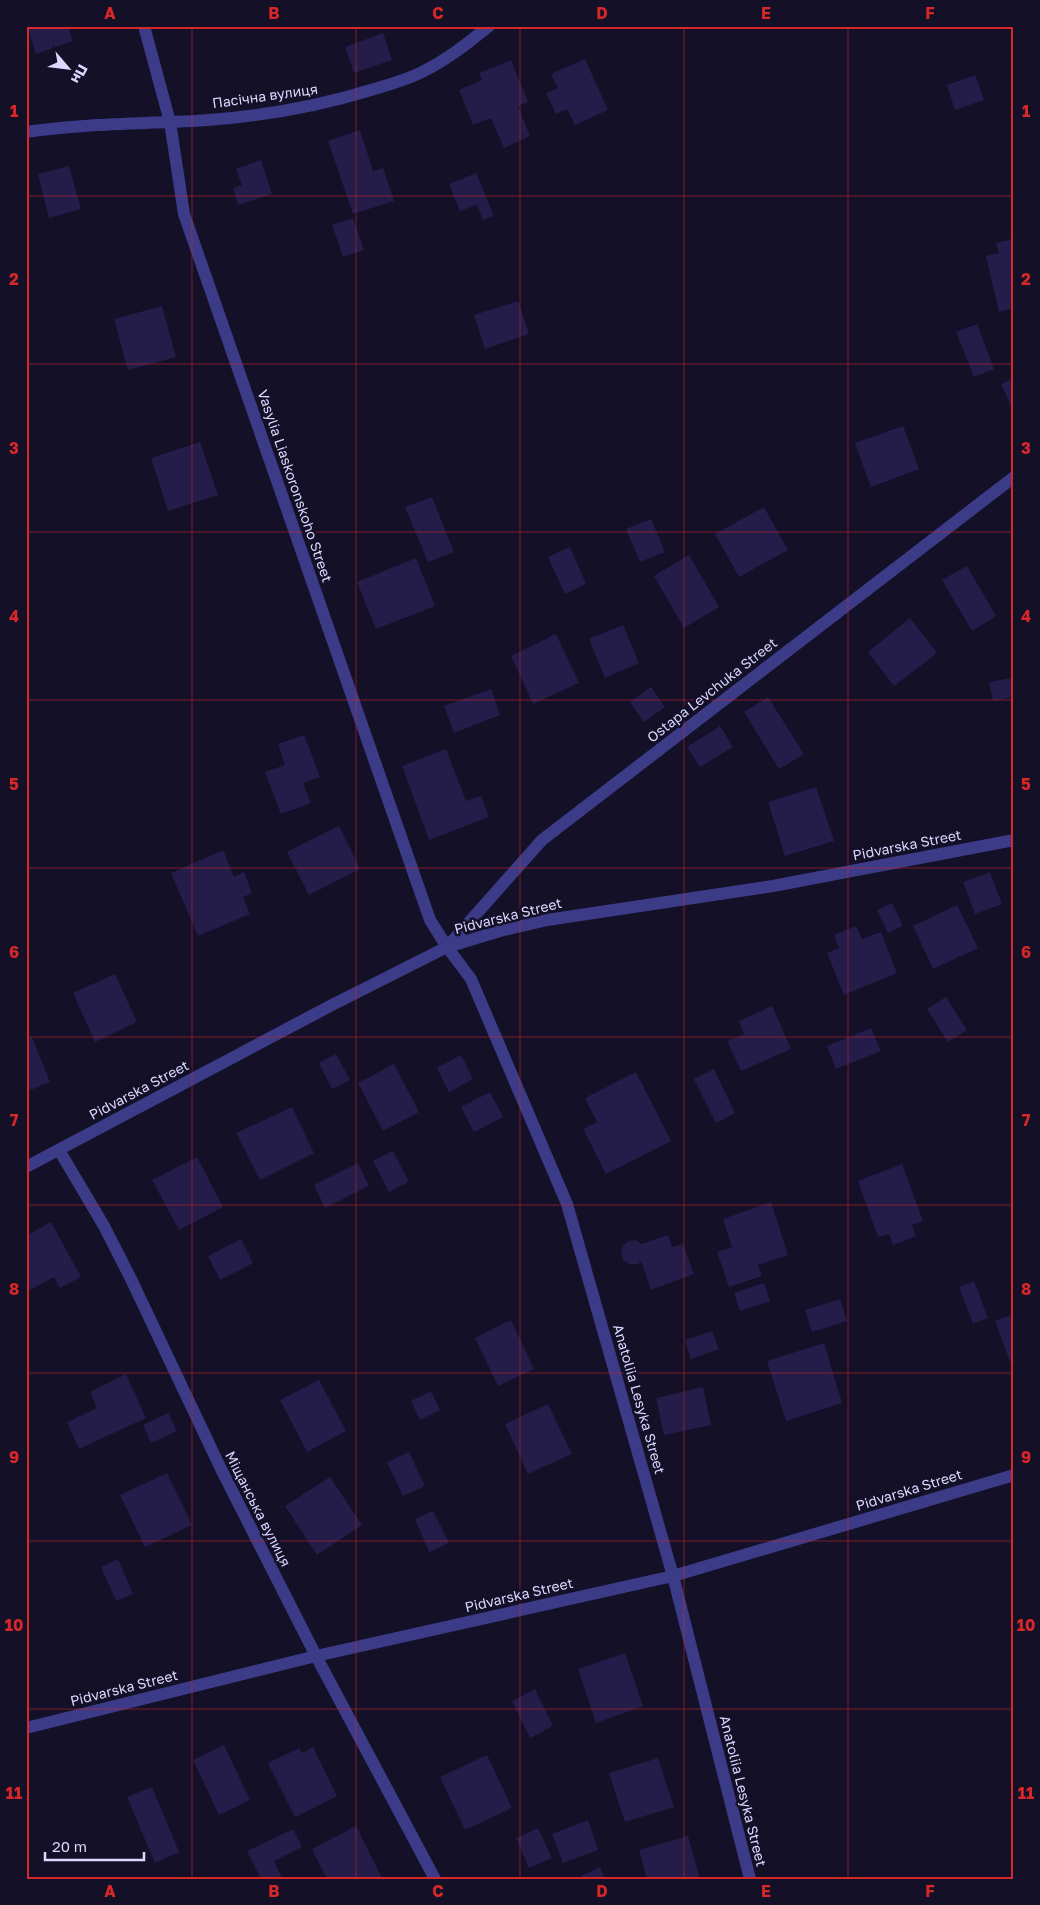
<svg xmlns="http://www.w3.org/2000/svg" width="1040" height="1905" viewBox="0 0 1040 1905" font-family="'Golos Text',sans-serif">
	<rect width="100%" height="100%" fill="#131028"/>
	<g fill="#241c49">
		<polygon points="27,26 68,26 73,41 36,54"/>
		<polygon points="383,33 392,60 354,73 345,47"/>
		<polygon points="585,59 608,110 575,125 567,109 556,114 546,93 558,88 551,74"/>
		<polygon points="511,60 528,102 518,106 530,136 504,148 491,118 473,125 459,90 482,80 479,73"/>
		<polygon points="975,75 984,100 955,110 947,85"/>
		<polygon points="360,130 373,171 383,168 394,201 353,214 328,141"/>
		<polygon points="261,160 272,194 238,205 233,188 242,185 236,169"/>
		<polygon points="69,166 81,209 49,218 38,174"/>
		<polygon points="476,173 494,216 483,220 477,205 460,211 449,184"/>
		<polygon points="353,218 364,250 343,257 332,225"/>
		<polygon points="1014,239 1014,308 999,312 986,256 999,253 996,243"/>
		<polygon points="518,301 529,334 485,349 474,315"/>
		<polygon points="162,306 176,357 128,370 114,319"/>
		<polygon points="977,324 994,369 974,377 956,332"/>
		<polygon points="1014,378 1014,413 1001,384"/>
		<polygon points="903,426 919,469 871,487 855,443"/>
		<polygon points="200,442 218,495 168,511 151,458"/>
		<polygon points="432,497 454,552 428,562 405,507"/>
		<polygon points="764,507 788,550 739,577 715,534"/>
		<polygon points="651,519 665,552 640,562 626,529"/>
		<polygon points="570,547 586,584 565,594 548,557"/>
		<polygon points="689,555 719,607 684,628 654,576"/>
		<polygon points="416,558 435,606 376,629 357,582"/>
		<polygon points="967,566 996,616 972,631 942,580"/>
		<polygon points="910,618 937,653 894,686 868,652"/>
		<polygon points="623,625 639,663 605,678 589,639"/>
		<polygon points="556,634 579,683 533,704 511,656"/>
		<polygon points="1011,678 1014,697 993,701 989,682"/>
		<polygon points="651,687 665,707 644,722 630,702"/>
		<polygon points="491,689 500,715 454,733 444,706"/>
		<polygon points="768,697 804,754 779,769 744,712"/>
		<polygon points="720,726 733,747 700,767 687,747"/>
		<polygon points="304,735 320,777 303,783 311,803 281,814 265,772 285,765 278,744"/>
		<polygon points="446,749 466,801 481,796 489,817 429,840 402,766"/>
		<polygon points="816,787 834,841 785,856 768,802"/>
		<polygon points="339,826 360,869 309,895 287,852"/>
		<polygon points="223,850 234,877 244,872 252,893 243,897 250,914 198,936 171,873"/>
		<polygon points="990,872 1002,904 975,914 963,882"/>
		<polygon points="892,903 903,926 888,933 877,910"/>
		<polygon points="957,905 978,948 933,969 913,926"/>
		<polygon points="856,926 862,939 881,932 897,973 844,995 827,953 839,948 834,935"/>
		<polygon points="115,974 137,1022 95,1042 73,993"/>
		<polygon points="946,997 967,1030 948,1042 927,1009"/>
		<polygon points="772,1006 791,1049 741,1071 727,1041 744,1034 739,1021"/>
		<polygon points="871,1028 881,1051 836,1069 827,1046"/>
		<polygon points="32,1037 50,1082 26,1092 26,1039"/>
		<polygon points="336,1054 350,1080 332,1089 319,1063"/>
		<polygon points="461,1055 473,1079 449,1092 437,1068"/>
		<polygon points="394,1064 419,1112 383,1131 358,1083"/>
		<polygon points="714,1069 735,1113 716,1123 694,1079"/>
		<polygon points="636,1072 671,1141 606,1174 583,1129 597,1122 585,1098"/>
		<polygon points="490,1092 503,1117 474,1132 461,1107"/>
		<polygon points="292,1107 314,1153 260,1180 236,1133"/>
		<polygon points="393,1151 409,1182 389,1192 373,1161"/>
		<polygon points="197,1157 223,1207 179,1230 152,1180"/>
		<polygon points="358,1163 369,1186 325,1208 314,1185"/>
		<polygon points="902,1164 923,1221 912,1225 916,1236 893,1245 889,1234 878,1237 858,1181"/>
		<polygon points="771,1202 788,1255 758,1265 762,1276 729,1287 717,1252 732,1247 723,1219"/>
		<polygon points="51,1222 81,1277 60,1288 54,1277 26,1292 26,1236"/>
		<polygon points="668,1235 672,1247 683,1244 694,1274 651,1290 641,1261 638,1264 630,1264 623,1260 621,1253 623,1246 628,1241 636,1240 642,1244"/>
		<polygon points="241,1239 253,1263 220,1280 208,1256"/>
		<polygon points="974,1281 988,1318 973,1324 959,1287"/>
		<polygon points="764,1283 770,1301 740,1311 734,1293"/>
		<polygon points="840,1299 847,1321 812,1332 805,1310"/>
		<polygon points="1014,1314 1014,1360 1010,1362 995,1321"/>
		<polygon points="511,1320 534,1369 498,1386 475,1338"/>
		<polygon points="712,1331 719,1349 691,1359 685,1340"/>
		<polygon points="824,1343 842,1403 786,1421 767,1361"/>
		<polygon points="126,1374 146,1418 79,1449 67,1422 97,1408 90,1392"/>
		<polygon points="319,1380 346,1431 307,1452 280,1400"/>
		<polygon points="703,1387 711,1425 664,1435 656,1398"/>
		<polygon points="431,1391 440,1410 420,1420 411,1401"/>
		<polygon points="548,1404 572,1454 528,1474 505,1424"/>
		<polygon points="168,1413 177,1431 151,1443 143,1425"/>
		<polygon points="409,1452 425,1486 403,1496 387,1462"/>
		<polygon points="167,1473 192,1525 145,1547 120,1495"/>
		<polygon points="330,1477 362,1525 317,1555 285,1506"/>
		<polygon points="433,1511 449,1543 429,1552 415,1519"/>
		<polygon points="118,1559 133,1594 116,1601 101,1567"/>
		<polygon points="625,1653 643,1706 596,1723 578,1669"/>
		<polygon points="535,1689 553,1726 530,1738 512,1701"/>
		<polygon points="224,1745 250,1800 219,1815 193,1760"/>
		<polygon points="313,1747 337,1796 295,1817 268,1763 299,1748 302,1753"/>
		<polygon points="487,1755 512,1808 465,1830 440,1777"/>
		<polygon points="658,1758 674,1807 625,1822 609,1773"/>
		<polygon points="152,1787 179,1852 155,1863 127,1797"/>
		<polygon points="588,1820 598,1850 563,1863 552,1834"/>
		<polygon points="356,1826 382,1878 327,1879 312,1849"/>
		<polygon points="538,1828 552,1858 529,1868 516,1838"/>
		<polygon points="293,1829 302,1847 274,1861 282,1878 261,1879 247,1851"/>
		<polygon points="688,1836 700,1879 647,1879 639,1850"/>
		<polygon points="600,1867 605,1879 583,1879 581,1876"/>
	</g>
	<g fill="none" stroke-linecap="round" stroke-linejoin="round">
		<g stroke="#3c3b87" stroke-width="12">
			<polyline points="144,26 170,122 184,214 430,920 447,947 471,979 567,1204 673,1576 750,1879"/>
			<path d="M26,132C74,125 121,124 169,122C237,120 306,110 371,90C388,85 407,80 424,71C448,59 468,43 489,26"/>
			<polyline points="447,947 542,840 1014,477"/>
			<polyline points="59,1150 104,1226 131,1279 221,1469 316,1656 435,1879"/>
			<polyline points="26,1167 330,1006 447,947 500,931 547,920 773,886 1014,840"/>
			<polyline points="26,1728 316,1656 673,1576 1014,1475"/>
		</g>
	</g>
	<path fill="none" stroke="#d62828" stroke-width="1" stroke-opacity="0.55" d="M192,26V1879M356,26V1879M520,26V1879M684,26V1879M848,26V1879M26,196H1014M26,364H1014M26,532H1014M26,700H1014M26,868H1014M26,1037H1014M26,1205H1014M26,1373H1014M26,1541H1014M26,1709H1014"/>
	<g text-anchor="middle" stroke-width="5" stroke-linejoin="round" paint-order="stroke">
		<g font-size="14" fill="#dbd7ff" stroke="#131028">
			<text transform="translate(265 96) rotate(-8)" y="5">Пасічна вулиця</text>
			<text transform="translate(295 486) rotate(71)" y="5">Vasylia Liaskoronskoho Street</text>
			<text transform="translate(712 690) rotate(-38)" y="5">Ostapa Levchuka Street</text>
			<text transform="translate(907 845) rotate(-11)" y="5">Pidvarska Street</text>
			<text transform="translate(508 916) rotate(-14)" y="5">Pidvarska Street</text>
			<text transform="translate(139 1090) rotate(-28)" y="5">Pidvarska Street</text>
			<text transform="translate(639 1399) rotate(74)" y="5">Anatoliia Lesyka Street</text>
			<text transform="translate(909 1490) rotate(-17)" y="5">Pidvarska Street</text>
			<text transform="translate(258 1509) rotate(63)" y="5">Міщанська вулиця</text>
			<text transform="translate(519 1595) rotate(-13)" y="5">Pidvarska Street</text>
			<text transform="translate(124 1688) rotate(-14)" y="5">Pidvarska Street</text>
			<text transform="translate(743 1791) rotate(76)" y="5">Anatoliia Lesyka Street</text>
		</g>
	</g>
	<rect width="1040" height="1905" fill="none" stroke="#131028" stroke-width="55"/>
	<g transform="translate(68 68) rotate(118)" stroke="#131028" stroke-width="4" paint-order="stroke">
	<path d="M0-4L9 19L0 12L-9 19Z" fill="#dbd7ff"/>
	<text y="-8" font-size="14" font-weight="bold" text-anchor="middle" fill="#dbd7ff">Пн</text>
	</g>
	<path d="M45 1852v8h99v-8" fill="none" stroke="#dbd7ff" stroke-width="2.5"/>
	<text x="52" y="1852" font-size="15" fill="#dbd7ff" stroke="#131028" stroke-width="4" paint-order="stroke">20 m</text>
	<rect x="28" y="28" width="984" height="1850" fill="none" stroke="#d62828" stroke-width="2"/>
	<g font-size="16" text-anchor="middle" font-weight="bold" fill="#d62828">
		<text x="110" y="19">A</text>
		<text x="274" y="19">B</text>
		<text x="438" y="19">C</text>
		<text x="602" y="19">D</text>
		<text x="766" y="19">E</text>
		<text x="930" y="19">F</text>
		<text x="14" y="117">1</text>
		<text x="1026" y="117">1</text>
		<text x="14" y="285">2</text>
		<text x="1026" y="285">2</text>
		<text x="14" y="454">3</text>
		<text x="1026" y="454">3</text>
		<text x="14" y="622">4</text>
		<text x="1026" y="622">4</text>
		<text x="14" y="790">5</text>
		<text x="1026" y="790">5</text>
		<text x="14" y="958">6</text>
		<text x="1026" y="958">6</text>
		<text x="14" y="1126">7</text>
		<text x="1026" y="1126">7</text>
		<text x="14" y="1295">8</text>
		<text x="1026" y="1295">8</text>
		<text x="14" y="1463">9</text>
		<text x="1026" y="1463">9</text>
		<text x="14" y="1631">10</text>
		<text x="1026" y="1631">10</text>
		<text x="14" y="1799">11</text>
		<text x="1026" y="1799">11</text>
		<text x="110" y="1897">A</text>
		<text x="274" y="1897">B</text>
		<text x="438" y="1897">C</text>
		<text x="602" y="1897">D</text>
		<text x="766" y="1897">E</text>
		<text x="930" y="1897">F</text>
	</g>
</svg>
